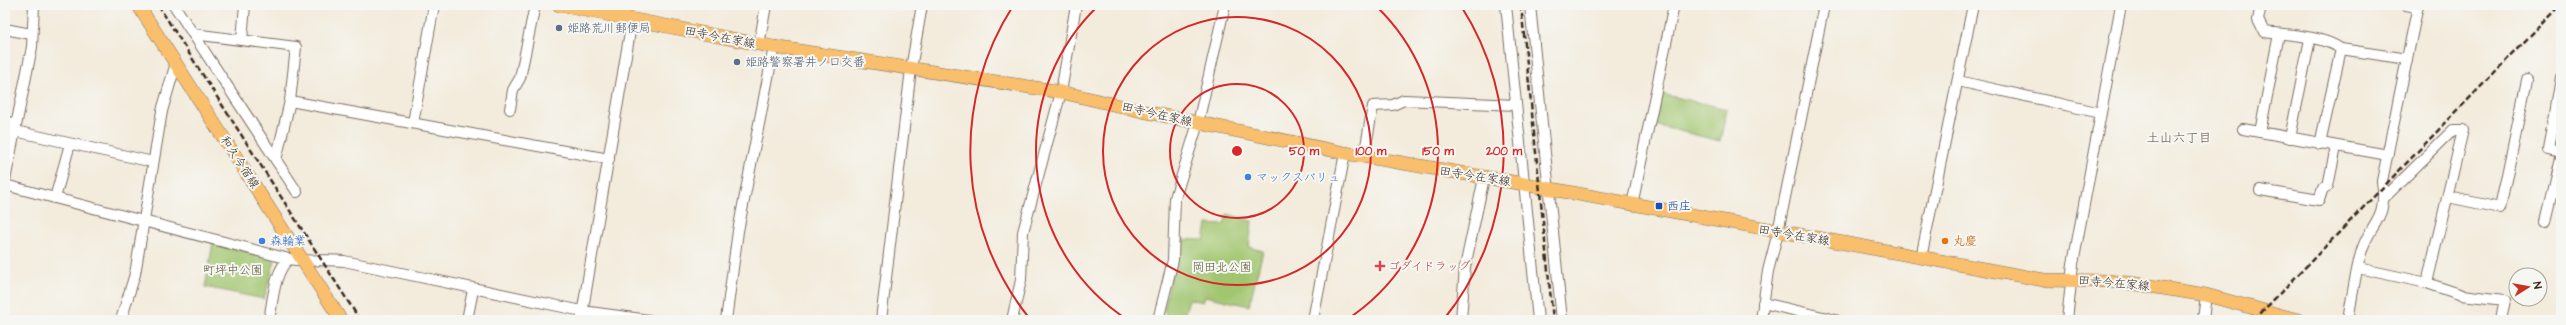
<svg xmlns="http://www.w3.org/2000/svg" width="2566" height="325" viewBox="0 0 2566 325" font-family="'Architects Daughter','Klee One',sans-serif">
	<rect width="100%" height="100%" fill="#f6f6f2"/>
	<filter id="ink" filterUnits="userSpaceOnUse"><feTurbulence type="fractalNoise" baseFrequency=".025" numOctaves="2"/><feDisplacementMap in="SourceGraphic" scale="8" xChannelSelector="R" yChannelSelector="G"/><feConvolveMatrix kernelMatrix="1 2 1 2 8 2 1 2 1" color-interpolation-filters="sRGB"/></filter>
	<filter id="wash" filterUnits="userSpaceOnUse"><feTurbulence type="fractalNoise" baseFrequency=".012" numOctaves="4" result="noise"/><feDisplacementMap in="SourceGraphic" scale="16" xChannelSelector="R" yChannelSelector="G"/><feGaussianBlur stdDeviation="0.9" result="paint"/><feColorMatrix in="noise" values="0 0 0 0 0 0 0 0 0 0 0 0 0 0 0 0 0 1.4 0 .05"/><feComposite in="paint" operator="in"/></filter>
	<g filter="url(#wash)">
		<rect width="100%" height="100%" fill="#f3ebdb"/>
		<g fill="#a2c670" stroke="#6e7847">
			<polygon points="1662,94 1727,109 1720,141 1655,125"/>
			<polygon points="1227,214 1252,221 1249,247 1263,251 1249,306 1205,296 1203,302 1189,299 1183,320 1171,320 1164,311 1178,239 1204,240 1207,224 1224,225"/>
			<polygon points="213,242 275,260 264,299 205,287"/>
		</g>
	</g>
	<g filter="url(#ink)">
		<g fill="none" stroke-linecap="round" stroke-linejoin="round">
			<g stroke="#7b6e60" stroke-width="12">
				<g id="minor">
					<polyline points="174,5 297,192"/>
					<polyline points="1506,5 1538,320"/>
					<polyline points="1530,5 1562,320"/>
					<path d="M2261,5L2258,20L2264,32C2288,35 2321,35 2341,49L2320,144"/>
					<polyline points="2406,5 2418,7"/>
					<polyline points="623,18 625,5"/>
					<polyline points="5,29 31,34"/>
					<polyline points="193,34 296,47 290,101 276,160"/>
					<polyline points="242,40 245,5"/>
					<polyline points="759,45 766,5"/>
					<polyline points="2341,49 2407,59"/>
					<polyline points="2561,78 2549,150 2561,153"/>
					<polyline points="1958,81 2101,113"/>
					<polyline points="290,101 609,159"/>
					<polyline points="510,109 513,90 520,78 535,5"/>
					<polyline points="5,121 16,124"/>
					<polyline points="413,123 434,5"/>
					<polyline points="2243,129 2388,155"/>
					<polyline points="15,131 153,162"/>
					<polyline points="2260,132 2279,34"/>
					<polyline points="2290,138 2310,39"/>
					<polyline points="1364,157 1373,106 1393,105 1404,100 1516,105"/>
					<polyline points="5,180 32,47 34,5"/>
					<polyline points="5,185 289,259"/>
					<polyline points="2260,190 2319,200 2323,188 2328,186 2336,147"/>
					<polyline points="2448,197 2500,208 2527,80"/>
					<polyline points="55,198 70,144"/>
					<polyline points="2384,198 2453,130 2463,130 2427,283"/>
					<polyline points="1632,205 1674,5"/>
					<polyline points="2546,221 2561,159"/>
					<polyline points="1921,258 1973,5"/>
					<polyline points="2358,268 2427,283 2462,295 2505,300 2501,320"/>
					<polyline points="1763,303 1836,320"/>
					<polyline points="121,320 135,274 162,111 176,63"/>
					<path d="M269,320C273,301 274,271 289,259C307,262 325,259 344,261L582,311L649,320"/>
					<polyline points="467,320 473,290"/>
					<polyline points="581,320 632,20"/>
					<polyline points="726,320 738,231 774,47"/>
					<polyline points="881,320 911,69 922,5"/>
					<polyline points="1012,320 1021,280 1023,232 1061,92 1076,5"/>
					<polyline points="1158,320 1173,260 1175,198 1198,123 1225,5"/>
					<polyline points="1313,320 1345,153"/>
					<polyline points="1461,320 1465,267 1484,178"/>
					<polyline points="1761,320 1768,271 1778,232 1824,5"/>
					<polyline points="2067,320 2073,264 2121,5"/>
					<polyline points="2203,320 2206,295"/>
					<path d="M2348,320C2352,298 2355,275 2361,253C2370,221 2388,222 2382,181L2418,5"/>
				</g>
			</g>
			<g stroke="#7b6e60" stroke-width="14">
				<g id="major">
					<polyline points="138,5 341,320"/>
					<polyline points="559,5 774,47 1061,92 1146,112 1345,153 1524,184 2044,280 2108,281 2137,284 2206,295 2298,320"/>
				</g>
			</g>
			<use href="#minor" stroke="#fff" stroke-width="10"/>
			<use href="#major" stroke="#f9bf6d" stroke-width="13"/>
			<g stroke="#3b2a1e" stroke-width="2.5" stroke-dasharray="6 3" stroke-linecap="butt">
				<polyline points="158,5 360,320"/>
				<polyline points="1521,5 1553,320"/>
				<polyline points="2254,320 2560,5"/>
			</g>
		</g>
	</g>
	<g fill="none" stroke="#d62828" stroke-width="2">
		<circle cx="1237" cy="151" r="67"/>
		<circle cx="1237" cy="151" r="134"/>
		<path d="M1128 320A201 201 0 0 1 1099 5M1375 5A201 201 0 0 1 1346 320"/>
		<path d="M1030 319A267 267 0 0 1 1013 6M1461 6A267 267 0 0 1 1444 319"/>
	</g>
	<g fill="#5c6f8a" stroke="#f6f6f2" stroke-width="1.5">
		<circle cx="559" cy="28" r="4"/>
		<circle cx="737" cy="62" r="4"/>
	</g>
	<g fill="#3f7fe0" stroke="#f6f6f2" stroke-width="1.5">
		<circle cx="1248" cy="177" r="4"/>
		<circle cx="262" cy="241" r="4"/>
	</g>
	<rect fill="#1a4fb4" stroke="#f6f6f2" stroke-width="1.5" x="1655" y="202" width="8" height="8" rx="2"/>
	<circle fill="#e8710a" stroke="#f6f6f2" stroke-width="1.5" cx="1945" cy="241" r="4"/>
	<path fill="#e0444e" stroke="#f6f6f2" stroke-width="1.5" d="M1378 260h4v4h4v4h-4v4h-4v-4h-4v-4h4z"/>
	<g text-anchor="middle" stroke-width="4" stroke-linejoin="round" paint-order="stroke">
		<g font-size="12" fill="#4e5e75" stroke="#f6f6f2" text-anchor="start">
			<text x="567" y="32">姫路荒川郵便局</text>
			<text x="745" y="66">姫路警察署井ノ口交番</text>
		</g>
		<g font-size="12" fill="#3b2a1e" stroke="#f6f6f2">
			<text transform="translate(720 37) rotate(11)" y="4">田寺今在家線</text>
			<text transform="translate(1157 114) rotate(13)" y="4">田寺今在家線</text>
			<text transform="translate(240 162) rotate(57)" y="4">和久今宿線</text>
			<text transform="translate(1475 176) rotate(9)" y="4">田寺今在家線</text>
			<text transform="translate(1794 235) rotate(10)" y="4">田寺今在家線</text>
			<text transform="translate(2114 283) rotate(5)" y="4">田寺今在家線</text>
		</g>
		<g font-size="12" fill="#366cbe" stroke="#f6f6f2" text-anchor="start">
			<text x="1256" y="181">マックスバリュ</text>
			<text x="270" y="245">森輪業</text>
		</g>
		<g font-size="12" fill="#164399" stroke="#f6f6f2" text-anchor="start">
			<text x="1667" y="210">西庄</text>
		</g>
		<g font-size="12" fill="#c56008" stroke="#f6f6f2" text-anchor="start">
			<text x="1953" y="245">丸慶</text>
		</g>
		<g font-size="12" fill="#be3a42" stroke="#f6f6f2" text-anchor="start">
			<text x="1388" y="270">ゴダイドラッグ</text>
		</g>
		<g font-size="12" fill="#5a5937" stroke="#f6f6f2">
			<text x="1222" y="271">岡田北公園</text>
			<text x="233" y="274">町坪中公園</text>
		</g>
		<g font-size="13" fill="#745547" stroke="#f6f6f2">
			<text x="2179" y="142">土山六丁目</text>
		</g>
	</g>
	<circle cx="1237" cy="151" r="6" fill="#d62828" stroke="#f6f6f2" stroke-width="2"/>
	<g font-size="12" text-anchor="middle" font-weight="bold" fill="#d62828" stroke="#f6f6f2" stroke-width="4" stroke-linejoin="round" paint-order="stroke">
		<text x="1304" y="155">50 m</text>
		<text x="1371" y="155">100 m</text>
		<text x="1438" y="155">150 m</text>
		<text x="1504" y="155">200 m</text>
	</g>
	<rect width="2566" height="325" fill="none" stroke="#f6f6f2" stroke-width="20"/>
	<g transform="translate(2528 287) rotate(79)"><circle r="19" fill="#f6f6f2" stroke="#aba49d"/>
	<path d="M0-3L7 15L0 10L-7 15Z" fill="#c8321e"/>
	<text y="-6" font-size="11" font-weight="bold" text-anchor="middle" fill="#3b2a1e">N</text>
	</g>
</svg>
